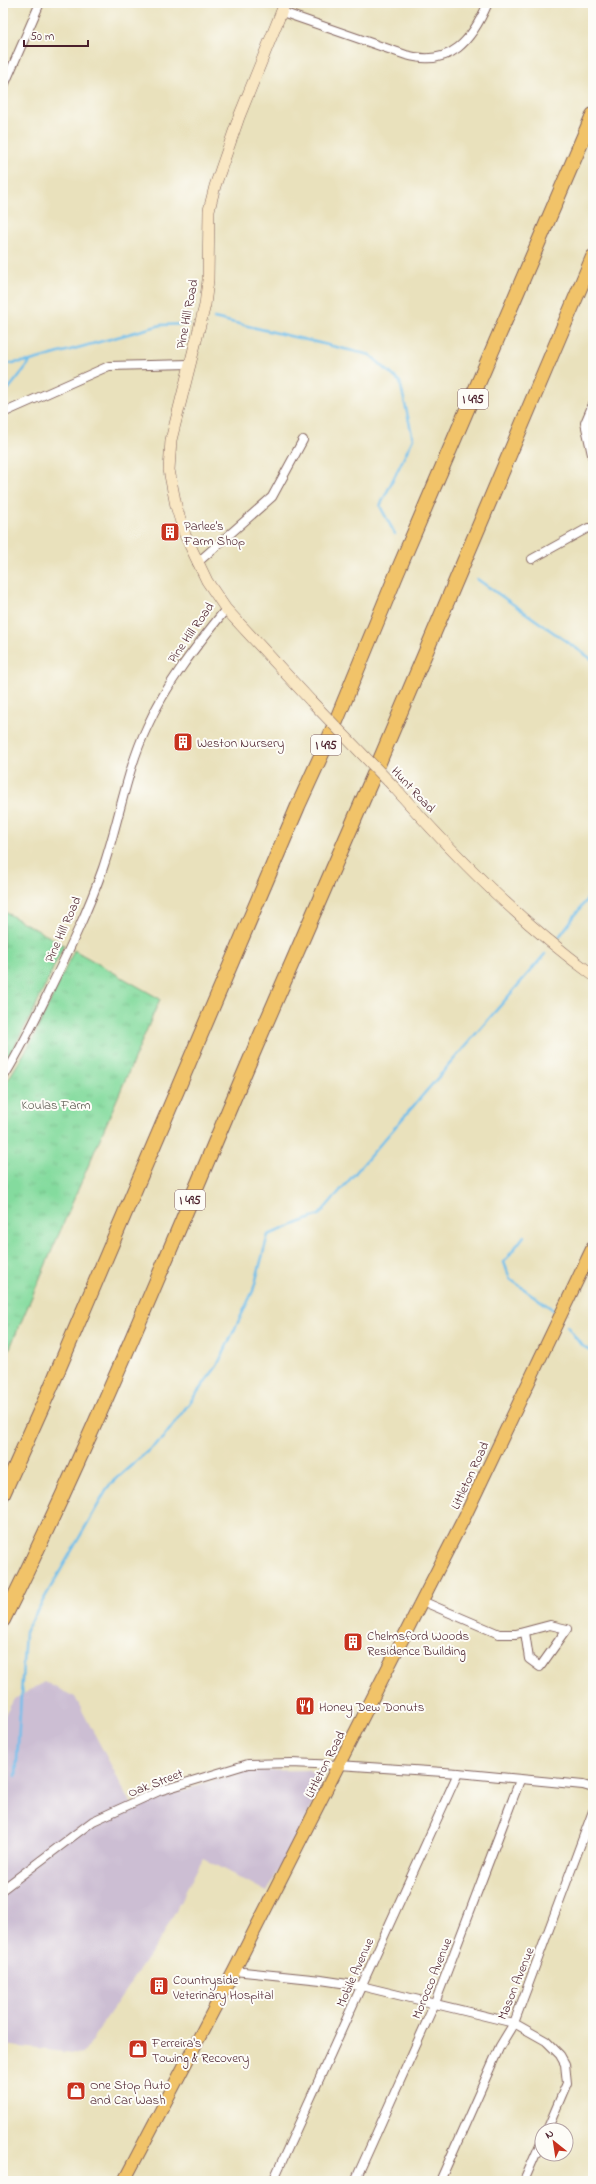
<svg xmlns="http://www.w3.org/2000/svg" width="596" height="2184" viewBox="0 0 596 2184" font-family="'Indie Flower',sans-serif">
	<defs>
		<pattern id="park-tufts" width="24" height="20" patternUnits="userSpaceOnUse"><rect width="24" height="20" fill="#84db9e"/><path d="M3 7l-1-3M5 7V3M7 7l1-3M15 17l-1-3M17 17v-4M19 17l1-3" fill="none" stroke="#74bc88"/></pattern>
	</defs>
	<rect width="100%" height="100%" fill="#fdfcf7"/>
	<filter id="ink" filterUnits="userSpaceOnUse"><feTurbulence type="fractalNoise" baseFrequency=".025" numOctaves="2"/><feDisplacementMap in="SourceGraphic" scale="8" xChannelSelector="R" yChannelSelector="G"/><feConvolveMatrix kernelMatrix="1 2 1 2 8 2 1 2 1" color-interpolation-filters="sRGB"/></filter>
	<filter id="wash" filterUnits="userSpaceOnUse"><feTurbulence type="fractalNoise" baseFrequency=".012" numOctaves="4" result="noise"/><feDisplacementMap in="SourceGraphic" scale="16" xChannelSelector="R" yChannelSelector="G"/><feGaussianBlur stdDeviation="0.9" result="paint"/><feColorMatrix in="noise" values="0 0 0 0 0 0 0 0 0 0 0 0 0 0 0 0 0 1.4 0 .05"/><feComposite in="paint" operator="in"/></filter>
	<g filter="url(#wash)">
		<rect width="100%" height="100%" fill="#e9e1bc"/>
		<polygon fill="#ccbed3" points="45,1682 75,1697 133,1807 204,1783 248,1771 307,1770 316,1775 320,1782 319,1793 267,1892 203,1858 163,1935 82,2054 3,2045 3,1719 14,1699"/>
		<g fill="url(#park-tufts)" stroke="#677d64">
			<polygon points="3,911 64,945 33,1012 3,1067"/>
			<polygon points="74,950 160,999 3,1364 3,1088 34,1037"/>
		</g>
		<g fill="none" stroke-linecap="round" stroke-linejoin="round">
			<g stroke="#71bfec" stroke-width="2.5">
				<polyline points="214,318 370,355 400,382 413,439 380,506 395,534"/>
				<polyline points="3,364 30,361 161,325 188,324"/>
				<polyline points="3,396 30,362"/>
				<polyline points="477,579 593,660"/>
				<polyline points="559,937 593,891"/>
				<polyline points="524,1236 504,1262 510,1279 555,1311"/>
				<polyline points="567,1326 581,1345 593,1352"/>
				<polyline points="16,1776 25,1632 110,1484 164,1437 217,1366 253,1291 268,1235 319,1215 545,954"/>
			</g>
		</g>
	</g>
	<g filter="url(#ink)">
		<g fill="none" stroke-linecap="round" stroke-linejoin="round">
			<g stroke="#82635e" stroke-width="10">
				<g id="street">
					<path d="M282,12L406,55C451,68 472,40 488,3"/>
					<polyline points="3,88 40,3"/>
					<polyline points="593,404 585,423 593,459"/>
					<polyline points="3,413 109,366 190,364"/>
					<polyline points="532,559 588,528 593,529"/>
					<polyline points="197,563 272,497 303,440"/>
					<path d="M3,1078C20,1051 34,1022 48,993C68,952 88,911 103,868C119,821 126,772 147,727C166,684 197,645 226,609"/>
					<polyline points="422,1601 499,1634 516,1634 550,1625 567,1629 540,1667 529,1659 525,1632"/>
					<polyline points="3,1889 93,1821 159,1791 248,1764 291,1763 339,1765 458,1773 583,1785 593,1788"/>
					<polyline points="234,1971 321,1980 361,1986 514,2023 546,2041 560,2055 565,2064 567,2083 547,2130"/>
					<polyline points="273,2181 458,1773"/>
					<polyline points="355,2181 435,2003 520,1780"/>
					<polyline points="440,2181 500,2046 514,2023 593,1811"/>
					<polyline points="524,2181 542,2140"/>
				</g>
			</g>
			<g stroke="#82635e" stroke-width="12">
				<g id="secondary">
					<polyline points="285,3 239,117 215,186 209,210 208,280 205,305 171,440 169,470 176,506 185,535 207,581 226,609 311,701"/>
					<path d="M395,788C456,857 518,920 593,975"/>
				</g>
			</g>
			<g stroke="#82635e" stroke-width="14">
				<polyline id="primary" points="124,2181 234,1971 466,1514 593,1247"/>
			</g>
			<g stroke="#82635e" stroke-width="16">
				<g id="highway">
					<polyline points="3,1494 50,1389 298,806 330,736 397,573 593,115"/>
					<path d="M3,1620C96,1433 174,1238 256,1046C294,957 334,868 372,779C445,605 519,431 593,257"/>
				</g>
			</g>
			<use href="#street" stroke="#fff" stroke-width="8"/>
			<use href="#secondary" stroke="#f9e7c3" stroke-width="11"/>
			<use href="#primary" stroke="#f1c369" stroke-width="12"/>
			<use href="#highway" stroke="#f1c369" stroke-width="14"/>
			<g stroke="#82635e" stroke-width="12" stroke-linecap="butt">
				<polyline id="secondary-bridge" points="311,701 395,788"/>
			</g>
			<use href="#secondary-bridge" stroke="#f9e7c3" stroke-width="11"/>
		</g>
	</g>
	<defs>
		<g id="building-square" transform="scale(1)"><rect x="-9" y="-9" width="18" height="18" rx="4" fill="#c8321e" stroke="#fdfcf7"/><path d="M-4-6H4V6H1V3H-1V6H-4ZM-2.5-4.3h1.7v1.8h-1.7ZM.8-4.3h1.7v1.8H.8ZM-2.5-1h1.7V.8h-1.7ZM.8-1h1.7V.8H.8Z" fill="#fff"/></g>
		<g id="restaurant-square" transform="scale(1)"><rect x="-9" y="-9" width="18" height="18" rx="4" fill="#c8321e" stroke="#fdfcf7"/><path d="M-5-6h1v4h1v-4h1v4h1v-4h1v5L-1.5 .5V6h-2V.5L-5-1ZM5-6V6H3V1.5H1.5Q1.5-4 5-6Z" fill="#fff"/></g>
		<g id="shop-square" transform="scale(1)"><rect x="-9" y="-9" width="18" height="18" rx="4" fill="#c8321e" stroke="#fdfcf7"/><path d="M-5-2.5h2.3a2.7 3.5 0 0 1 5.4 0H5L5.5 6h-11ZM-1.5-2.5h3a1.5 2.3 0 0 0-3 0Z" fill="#fff"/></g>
	</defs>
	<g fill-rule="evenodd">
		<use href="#building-square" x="170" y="532"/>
		<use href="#building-square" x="183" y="742"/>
		<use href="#building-square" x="353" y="1642"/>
		<use href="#restaurant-square" x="305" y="1706"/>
		<use href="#building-square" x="159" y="1986"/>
		<use href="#shop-square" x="138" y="2049"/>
		<use href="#shop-square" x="76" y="2091"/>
	</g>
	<g text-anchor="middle" stroke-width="4" stroke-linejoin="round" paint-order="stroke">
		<g fill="#fdfcf7" stroke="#806168" stroke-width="1">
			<rect x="458" y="389" width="30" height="20" rx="3"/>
			<rect x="311" y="735" width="30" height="20" rx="3"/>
			<rect x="175" y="1190" width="30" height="20" rx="3"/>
		</g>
		<g font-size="12" font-weight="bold" fill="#4a1f2b">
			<text x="473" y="403">I 495</text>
			<text x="326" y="749">I 495</text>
			<text x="190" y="1204">I 495</text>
		</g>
		<g font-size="13" fill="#4a1f2b" stroke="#fdfcf7">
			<text transform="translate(186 314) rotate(-79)" y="5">Pine Hill Road</text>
			<text transform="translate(190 632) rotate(-55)" y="5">Pine Hill Road</text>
			<text transform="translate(414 789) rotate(47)" y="5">Hunt Road</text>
			<text transform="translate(62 929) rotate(-66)" y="5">Pine Hill Road</text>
			<text transform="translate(469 1475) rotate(-65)" y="5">Littleton Road</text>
			<text transform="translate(324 1764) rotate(-63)" y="5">Littleton Road</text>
			<text transform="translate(155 1782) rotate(-21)" y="5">Oak Street</text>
			<text transform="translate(354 1972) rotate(-66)" y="5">Mobile Avenue</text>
			<text transform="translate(431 1978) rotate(-68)" y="5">Morocco Avenue</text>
			<text transform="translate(515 1983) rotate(-68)" y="5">Mason Avenue</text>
		</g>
		<g font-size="13" fill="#4a1f2b" stroke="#fdfcf7" text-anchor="start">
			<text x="184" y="530">Parlee's<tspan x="184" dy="15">Farm Shop</tspan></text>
			<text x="197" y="747">Weston Nursery</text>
			<text x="367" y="1640">Chelmsford Woods<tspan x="367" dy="15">Residence Building</tspan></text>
			<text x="319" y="1711">Honey Dew Donuts</text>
			<text x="173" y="1984">Countryside<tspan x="173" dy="15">Veterinary Hospital</tspan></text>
			<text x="152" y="2047">Ferreira's<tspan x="152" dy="15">Towing &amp; Recovery</tspan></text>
			<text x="90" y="2089">One Stop Auto<tspan x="90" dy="15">and Car Wash</tspan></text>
		</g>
		<g font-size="13" fill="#5b574e" stroke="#fdfcf7">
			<text x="56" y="1109">Koulas Farm</text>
		</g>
	</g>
	<rect width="596" height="2184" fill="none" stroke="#fdfcf7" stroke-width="16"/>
	<g transform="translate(554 2142) rotate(330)"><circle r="19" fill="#fdfcf7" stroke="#b5a4a5"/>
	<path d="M0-3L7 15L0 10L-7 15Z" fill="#c8321e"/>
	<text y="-6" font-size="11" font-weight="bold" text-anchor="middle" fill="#4a1f2b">N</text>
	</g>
	<path d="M24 40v6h64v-6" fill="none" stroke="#4a1f2b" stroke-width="2"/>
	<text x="30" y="40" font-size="12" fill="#4a1f2b" stroke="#fdfcf7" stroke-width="3" paint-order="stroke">50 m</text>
</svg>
